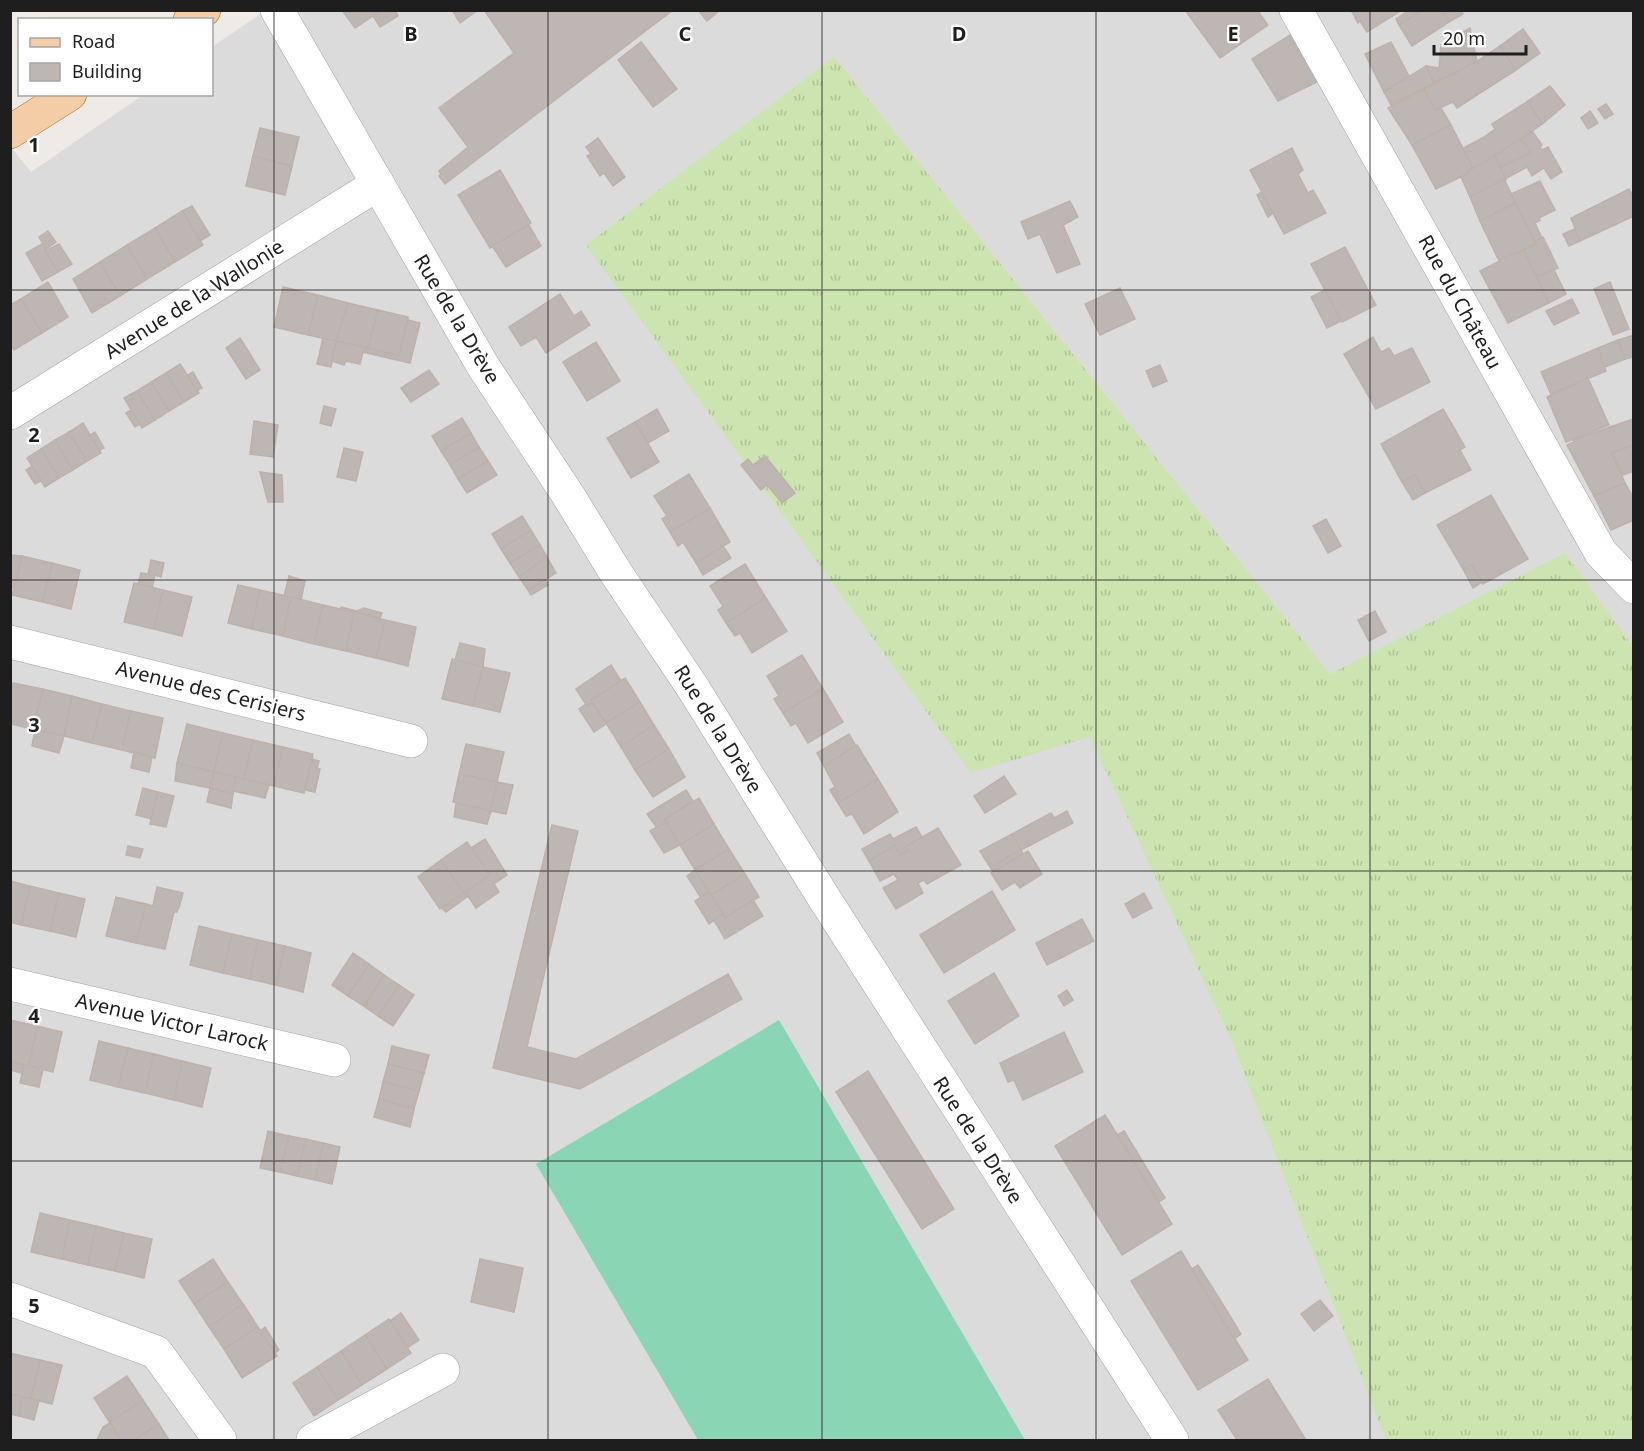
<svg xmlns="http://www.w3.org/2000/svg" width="1644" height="1451" viewBox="0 0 1644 1451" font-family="'Noto Sans',sans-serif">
	<defs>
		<pattern id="grass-tufts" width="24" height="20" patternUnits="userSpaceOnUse" patternTransform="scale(1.5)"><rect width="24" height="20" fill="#cce4af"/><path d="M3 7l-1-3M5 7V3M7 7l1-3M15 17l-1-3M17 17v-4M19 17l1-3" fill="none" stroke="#afc396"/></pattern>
	</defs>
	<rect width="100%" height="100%" fill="#eeeae5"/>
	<polygon fill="#dcdbdb" points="265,11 1633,11 1633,1440 11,1440 10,146 31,172 143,95 212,94 212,47"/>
	<polygon fill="url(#grass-tufts)" points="834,57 1330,674 1565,553 1633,647 1633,1440 1386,1440 1229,1035 1090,737 971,773 586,245"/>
	<polygon fill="#8ad6b4" points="779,1020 1025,1440 698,1440 536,1164"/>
	<g fill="#beb6b2" stroke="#beb1a9" stroke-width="1.5">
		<polygon points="342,10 382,10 355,28"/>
		<polygon points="382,10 395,10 398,16 380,27 373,16"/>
		<polygon points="452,10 478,10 460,23"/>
		<polygon points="484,10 673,10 445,184 439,176 441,174 439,171 468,147 439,108 514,53"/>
		<polygon points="698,10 720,10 707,21"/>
		<polygon points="1185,10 1257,10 1268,25 1220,58"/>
		<polygon points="1351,10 1402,10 1367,32 1360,21 1358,23"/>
		<polygon points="1409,10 1423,10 1399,25 1396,19"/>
		<polygon points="1423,10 1442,10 1449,22 1412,46 1399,25"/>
		<polygon points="1442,10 1461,10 1463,14 1449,22"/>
		<polygon points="1470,28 1477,61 1434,83 1426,66 1439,68 1441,45"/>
		<polygon points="1523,29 1540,53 1516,70 1500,46"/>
		<polygon points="1290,35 1319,81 1278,101 1252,59"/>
		<polygon points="641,42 677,89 653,107 618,60"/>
		<polygon points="1391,42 1409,76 1384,92 1365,54"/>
		<polygon points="1500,46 1516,70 1457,108 1453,102 1435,110 1424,89 1444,78 1456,73 1472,63 1473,64"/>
		<polygon points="1426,66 1434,83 1391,105 1384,92"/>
		<polygon points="1550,86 1565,105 1542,124 1528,101"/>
		<polygon points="1424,89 1435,110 1441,108 1451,125 1412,145 1388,108"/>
		<polygon points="1528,101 1542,124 1521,139 1495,155 1495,156 1473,168 1462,149 1484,137 1495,129 1492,124"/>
		<polygon points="1606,104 1613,114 1605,119 1598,109"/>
		<polygon points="1590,111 1598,123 1588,129 1581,118"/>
		<polygon points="1451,125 1473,168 1468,171 1469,173 1436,189 1412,145"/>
		<polygon points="260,128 299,137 292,166 253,156"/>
		<polygon points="1532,131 1542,145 1540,146 1542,150 1548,147 1562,172 1551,179 1544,168 1532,176 1527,167 1505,179 1500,167 1531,152 1521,139"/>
		<polygon points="598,138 625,177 613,186 604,173 600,176 587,156 591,154 586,147"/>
		<polygon points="1521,139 1531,152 1500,167 1495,155"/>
		<polygon points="1292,148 1303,170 1298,174 1308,193 1313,190 1326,213 1284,234 1250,170"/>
		<polygon points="253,156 292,166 285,195 246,186"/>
		<polygon points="1495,156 1506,180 1504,181 1503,180 1470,197 1461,177 1469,173 1468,171"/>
		<polygon points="500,170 531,223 490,248 458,195"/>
		<polygon points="1504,179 1516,203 1480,221 1470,197"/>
		<polygon points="1540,181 1555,210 1539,218 1540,220 1535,223 1542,238 1535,241 1511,194"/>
		<polygon points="1629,189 1634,197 1634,216 1580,241 1571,218"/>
		<polygon points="1261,192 1273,213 1268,217 1257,195"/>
		<polygon points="1070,201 1078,217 1063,225 1080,264 1057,273 1040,234 1028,239 1021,222"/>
		<polygon points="1516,203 1536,244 1499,261 1480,221"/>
		<polygon points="192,206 210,235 200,241 182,211"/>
		<polygon points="182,211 203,245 175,262 155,228"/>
		<polygon points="529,225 541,246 506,267 492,246"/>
		<polygon points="155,228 175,262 147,279 127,245"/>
		<polygon points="1575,229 1580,241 1569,246 1563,234"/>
		<polygon points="48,231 56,242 46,249 39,237"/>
		<polygon points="1543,237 1558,268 1536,277 1524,250 1536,244 1535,241"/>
		<polygon points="42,244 58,272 42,281 26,253"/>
		<polygon points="59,244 72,264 58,272 45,251"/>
		<polygon points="127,245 147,279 120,296 100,262"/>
		<polygon points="1345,247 1376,305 1342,322 1311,264"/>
		<polygon points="1524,250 1549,303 1508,323 1480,271 1515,253 1516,255"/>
		<polygon points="100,262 120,296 92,313 73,279"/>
		<polygon points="1554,270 1566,294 1549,303 1536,277"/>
		<polygon points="48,282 68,317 42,333 21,299"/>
		<polygon points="1610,282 1629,329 1613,335 1594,289"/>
		<polygon points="283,287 318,295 308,335 274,327"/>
		<polygon points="1120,288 1135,319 1100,335 1085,304"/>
		<polygon points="1325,290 1341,321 1327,328 1311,297"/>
		<polygon points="560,294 574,316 581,311 590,325 546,353 536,337 521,346 509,327"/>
		<polygon points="318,295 348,303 336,341 308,335"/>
		<polygon points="21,299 42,333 14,350 10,344 10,305"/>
		<polygon points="1572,299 1579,313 1554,325 1546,311"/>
		<polygon points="348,303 378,310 368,348 336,341"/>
		<polygon points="378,310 408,317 399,356 368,348"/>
		<polygon points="408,320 420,323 410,363 363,352 368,348 399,356"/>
		<polygon points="1634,335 1634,357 1625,359 1618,340"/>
		<polygon points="1373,337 1381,352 1389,348 1394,356 1412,348 1430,382 1376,409 1344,354"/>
		<polygon points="240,338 260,370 246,379 226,348"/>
		<polygon points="323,338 336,341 331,367 317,364"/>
		<polygon points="1618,340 1625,359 1605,367 1598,348"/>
		<polygon points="336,341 368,348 363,352 360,364 346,361 344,365 332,361"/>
		<polygon points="596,342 620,381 587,401 563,362"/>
		<polygon points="1598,348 1606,371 1551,394 1541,372"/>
		<polygon points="180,364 199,393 184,402 166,373"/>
		<polygon points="1160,365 1167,381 1153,387 1146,371"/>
		<polygon points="429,370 439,384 411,402 401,388"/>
		<polygon points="193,372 202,388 197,391 188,375"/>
		<polygon points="166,373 184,402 169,411 151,382"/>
		<polygon points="1588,378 1609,425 1566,442 1547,397"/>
		<polygon points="151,382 169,411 155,420 137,391"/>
		<polygon points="137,391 155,420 142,428 124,398"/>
		<polygon points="324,406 336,409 331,426 320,423"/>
		<polygon points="657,409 669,431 648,443 635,422"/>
		<polygon points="1443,409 1465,447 1460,450 1471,470 1425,493 1415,475 1402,482 1381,444"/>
		<polygon points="131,410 140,424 135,427 126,413"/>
		<polygon points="462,418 471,433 441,451 432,436"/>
		<polygon points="1633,419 1634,445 1612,453 1625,483 1594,496 1567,445 1574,442 1573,440"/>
		<polygon points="254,421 278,425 273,457 250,454"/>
		<polygon points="635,422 659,462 631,478 607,438"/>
		<polygon points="83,423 101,453 87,461 69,432"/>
		<polygon points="69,432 87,461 73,470 55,440"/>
		<polygon points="95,432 104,448 99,450 90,435"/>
		<polygon points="471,433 479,447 450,465 441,451"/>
		<polygon points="55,440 73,470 59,478 41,449"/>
		<polygon points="1634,445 1634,471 1623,475 1612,453"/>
		<polygon points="479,447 488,461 458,479 450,465"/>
		<polygon points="344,448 363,452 356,481 337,477"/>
		<polygon points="41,449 59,478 45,487 27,458"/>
		<polygon points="765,456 795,493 782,503 767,485 761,490 741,465 748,459 753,465"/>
		<polygon points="488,461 497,475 467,493 458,479"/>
		<polygon points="32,466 41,481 35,484 26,470"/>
		<polygon points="260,472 282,475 283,502 268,502"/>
		<polygon points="689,474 710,508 670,532 662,519 667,516 654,496"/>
		<polygon points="1415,475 1425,493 1413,500 1402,482"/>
		<polygon points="1625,483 1634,499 1634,520 1611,530 1594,496"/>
		<polygon points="1491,495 1528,559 1483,584 1472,564 1463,569 1437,525"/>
		<polygon points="710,508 730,542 696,563 683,542 678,546 670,532"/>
		<polygon points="522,516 531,530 501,549 492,534"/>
		<polygon points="1326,519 1341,546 1328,553 1313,526"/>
		<polygon points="531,530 540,545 510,563 501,549"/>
		<polygon points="540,545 547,557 519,577 510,563"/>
		<polygon points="723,546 731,558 703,575 696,563"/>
		<polygon points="10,555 22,556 14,588 10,587"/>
		<polygon points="22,556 52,563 43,602 12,595"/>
		<polygon points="547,557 556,573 528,590 519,577"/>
		<polygon points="151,560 164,563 161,577 155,575 152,588 138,584 141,573 148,574"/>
		<polygon points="52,563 80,570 71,609 43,602"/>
		<polygon points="745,564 766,598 726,623 718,610 723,606 710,586"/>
		<polygon points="1472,564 1482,582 1473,588 1463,569"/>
		<polygon points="289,576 305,581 301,600 284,596"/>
		<polygon points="545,580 548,585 531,595 528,590"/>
		<polygon points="134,583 163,590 154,629 124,622"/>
		<polygon points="238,585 260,590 252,629 228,623"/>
		<polygon points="163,590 192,597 182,636 154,629"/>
		<polygon points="260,590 291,597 283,636 252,629"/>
		<polygon points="291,597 323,605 314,644 283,636"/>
		<polygon points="766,598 787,631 752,653 740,633 735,636 726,623"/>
		<polygon points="323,605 354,612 346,651 314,644"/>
		<polygon points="341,607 357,611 364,608 382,613 380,618 340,609"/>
		<polygon points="1375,611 1386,632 1369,641 1358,620"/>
		<polygon points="354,612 385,620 376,658 346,651"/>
		<polygon points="385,620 416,627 408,666 376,658"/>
		<polygon points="460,643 485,649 483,667 455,660"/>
		<polygon points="802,655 823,689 783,713 774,699 779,696 767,676"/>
		<polygon points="452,659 483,667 473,706 442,699"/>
		<polygon points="611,665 621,681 591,700 593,703 587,706 576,689"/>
		<polygon points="483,667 510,673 500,712 473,706"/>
		<polygon points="625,678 640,702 606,723 591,700"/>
		<polygon points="13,683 43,689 33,729 10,724 10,694"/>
		<polygon points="43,689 72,696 64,736 33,729"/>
		<polygon points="823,689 843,722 808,743 796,723 791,726 783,713"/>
		<polygon points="72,696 102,704 92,743 64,736"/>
		<polygon points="640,702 654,725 621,747 606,723"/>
		<polygon points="593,703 606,724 594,732 579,709 586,704 587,706"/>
		<polygon points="102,704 131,711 122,750 92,743"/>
		<polygon points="131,711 163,718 155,758 122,750"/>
		<polygon points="187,724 223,733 214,772 177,763"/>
		<polygon points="654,725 669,749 635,770 621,747"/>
		<polygon points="35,729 64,736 59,753 32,746"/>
		<polygon points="223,733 253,740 244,779 214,772"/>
		<polygon points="849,734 856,746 824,766 817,753"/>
		<polygon points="253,740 283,747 274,786 244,779"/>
		<polygon points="466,744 504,752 497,782 459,774"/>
		<polygon points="857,745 878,779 838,803 830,790 835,787 824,766"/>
		<polygon points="283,747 313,754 304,793 274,786"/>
		<polygon points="669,749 685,777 653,797 635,770"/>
		<polygon points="134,752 152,757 149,772 131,768"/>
		<polygon points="312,759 319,761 317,768 320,769 315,792 305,790"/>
		<polygon points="177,763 214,772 210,788 175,781"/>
		<polygon points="214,772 236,777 233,794 210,788"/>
		<polygon points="459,774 497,782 491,811 453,802"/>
		<polygon points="1004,776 1016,794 985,813 974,796"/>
		<polygon points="236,777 269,785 265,798 233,791"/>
		<polygon points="878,779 898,812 864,834 852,814 846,816 838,803"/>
		<polygon points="497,782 513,785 506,814 491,811"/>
		<polygon points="143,788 158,792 152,819 136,815"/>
		<polygon points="210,788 233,794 231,808 207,802"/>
		<polygon points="686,790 693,801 665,819 666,822 657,828 647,814"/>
		<polygon points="158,792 174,796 166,827 150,824"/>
		<polygon points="699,798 714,824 680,845 665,819"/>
		<polygon points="456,803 491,811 487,824 454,817"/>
		<polygon points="1067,811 1073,823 1021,850 1012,834 1051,813 1054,818"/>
		<polygon points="666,822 680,845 664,853 650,831"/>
		<polygon points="714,824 729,849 695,870 680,845"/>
		<polygon points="552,825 578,831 527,1047 576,1059 728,974 742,999 580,1089 493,1068"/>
		<polygon points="916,827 922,837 905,847 908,851 900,855 895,845 869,861 862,849 890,834 893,839"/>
		<polygon points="938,828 961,865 927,884 924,880 918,883 923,893 896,909 883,888 898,880 894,874 880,881 869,861 895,845 900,855 908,851 905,847"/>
		<polygon points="1012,834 1021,850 990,867 980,851"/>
		<polygon points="485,839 507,875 494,884 499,892 476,908 465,892 490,875 471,848"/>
		<polygon points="467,842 490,875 464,893 441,860"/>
		<polygon points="128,846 143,849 140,858 126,855"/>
		<polygon points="729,849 745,874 711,895 695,870"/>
		<polygon points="1021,850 1023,854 993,872 990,867"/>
		<polygon points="1028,851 1042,874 1020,888 1015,882 1002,890 991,873"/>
		<polygon points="441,860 464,893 440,909 418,877"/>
		<polygon points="695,870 709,892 701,898 687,876"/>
		<polygon points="745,874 759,897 725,918 711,895"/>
		<polygon points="10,881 30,886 21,925 10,922"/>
		<polygon points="30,886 59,893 50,931 21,925"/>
		<polygon points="157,887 183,893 179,908 178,908 177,912 174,912 165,949 136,943 146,904 153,906"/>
		<polygon points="992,891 1015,930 944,973 920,935"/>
		<polygon points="465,892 468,896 446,912 442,908"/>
		<polygon points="709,892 723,914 709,924 695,901"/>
		<polygon points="59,893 85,899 76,937 50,931"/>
		<polygon points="1144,893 1152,908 1133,918 1125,904"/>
		<polygon points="116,897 146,904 136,943 106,936"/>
		<polygon points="753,900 763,916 725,939 714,920 723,914 725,918"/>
		<polygon points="1082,919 1094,941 1047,965 1036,943"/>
		<polygon points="199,926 232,934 223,973 190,965"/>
		<polygon points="232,934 258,940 250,979 223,973"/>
		<polygon points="258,940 285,946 276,985 250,979"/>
		<polygon points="285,946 311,953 303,992 276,985"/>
		<polygon points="353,953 369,964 348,996 332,985"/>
		<polygon points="369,964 384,975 364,1006 348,996"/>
		<polygon points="994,973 1019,1016 975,1044 948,1001"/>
		<polygon points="384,975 399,985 378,1016 364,1006"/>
		<polygon points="399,985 414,995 393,1026 378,1016"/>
		<polygon points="1067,990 1073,1000 1064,1006 1058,996"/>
		<polygon points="10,1020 37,1026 29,1066 10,1062"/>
		<polygon points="37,1026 62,1032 53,1072 29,1066"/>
		<polygon points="1064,1032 1083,1072 1023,1100 1014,1080 1008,1082 1000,1063"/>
		<polygon points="99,1041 128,1048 118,1087 90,1080"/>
		<polygon points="392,1046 429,1055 424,1073 388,1064"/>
		<polygon points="128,1048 154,1054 145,1093 118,1087"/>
		<polygon points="154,1054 182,1061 174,1100 145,1093"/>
		<polygon points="182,1061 211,1068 202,1107 174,1100"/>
		<polygon points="10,1062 24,1065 22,1073 10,1070"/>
		<polygon points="388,1064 424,1073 419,1091 383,1082"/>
		<polygon points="24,1065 43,1069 39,1087 20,1083"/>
		<polygon points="868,1071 954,1209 922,1229 836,1092"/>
		<polygon points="383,1082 419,1091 414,1109 379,1099"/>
		<polygon points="379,1099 414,1109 410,1127 374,1117"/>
		<polygon points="1105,1115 1172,1224 1122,1255 1055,1146"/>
		<polygon points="268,1131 289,1136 280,1172 260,1168"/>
		<polygon points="1124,1131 1165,1198 1159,1202 1117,1135"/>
		<polygon points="289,1136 306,1139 297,1176 280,1172"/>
		<polygon points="306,1139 323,1143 315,1180 297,1176"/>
		<polygon points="323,1143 340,1147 332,1184 315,1180"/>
		<polygon points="40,1213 70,1220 62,1259 31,1252"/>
		<polygon points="70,1220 96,1226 88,1265 62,1259"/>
		<polygon points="96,1226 124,1233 115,1271 88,1265"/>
		<polygon points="124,1233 152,1239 144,1278 115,1271"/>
		<polygon points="1181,1251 1248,1360 1198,1390 1131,1281"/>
		<polygon points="213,1259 228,1282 194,1304 179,1281"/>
		<polygon points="480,1259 523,1268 514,1312 471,1302"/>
		<polygon points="1198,1265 1219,1298 1214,1306 1192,1269"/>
		<polygon points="228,1282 243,1304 209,1327 194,1304"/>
		<polygon points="1219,1298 1241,1334 1234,1339 1214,1306"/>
		<polygon points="1320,1300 1333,1316 1314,1331 1301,1314"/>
		<polygon points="243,1304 258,1327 224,1349 209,1327"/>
		<polygon points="401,1313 419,1340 407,1348 390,1321"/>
		<polygon points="389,1319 411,1353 387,1369 365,1335"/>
		<polygon points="258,1327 277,1356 242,1378 224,1349"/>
		<polygon points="265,1327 279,1350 275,1353 260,1331"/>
		<polygon points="365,1335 387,1369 362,1385 341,1351"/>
		<polygon points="341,1351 362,1385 338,1400 317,1367"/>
		<polygon points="10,1353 40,1360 31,1399 10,1394"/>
		<polygon points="40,1360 62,1365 52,1404 31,1399"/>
		<polygon points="317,1367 338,1400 314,1416 293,1383"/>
		<polygon points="127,1376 143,1400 110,1423 94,1398"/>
		<polygon points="1268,1379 1306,1440 1237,1440 1218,1410"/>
		<polygon points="10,1394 22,1397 19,1416 10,1414"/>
		<polygon points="22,1397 39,1400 34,1420 19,1416"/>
		<polygon points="143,1400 159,1424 134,1440 121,1440 110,1422"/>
		<polygon points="110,1423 121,1440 97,1440 103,1427"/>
		<polygon points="159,1424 169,1440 134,1440"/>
	</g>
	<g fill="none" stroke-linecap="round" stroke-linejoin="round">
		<g stroke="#a2a2a2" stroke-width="34">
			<g id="minor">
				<polyline points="277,10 483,366 568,495 616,573 693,688 824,898 1172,1440"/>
				<polyline points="1296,10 1601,553 1634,587"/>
				<polyline points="10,413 378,184"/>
				<polyline points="10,642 411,741"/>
				<polyline points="10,984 334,1060"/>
				<polyline points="10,1299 156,1352 220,1440"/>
				<polyline points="313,1440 443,1370"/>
			</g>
		</g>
		<g stroke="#8a5a0e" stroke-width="34">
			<g id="major">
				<polyline points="190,20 204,10"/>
				<polyline points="10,132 70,94"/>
			</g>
		</g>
		<use href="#minor" stroke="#fff" stroke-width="33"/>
		<use href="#major" stroke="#f3cda5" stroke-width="33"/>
	</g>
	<path fill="none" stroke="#1e1e1e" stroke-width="1.5" stroke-opacity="0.55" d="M274,10V1440M548,10V1440M822,10V1440M1096,10V1440M1370,10V1440M10,290H1634M10,580H1634M10,871H1634M10,1161H1634"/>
	<g text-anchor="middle" stroke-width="4.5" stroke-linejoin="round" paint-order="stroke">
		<g font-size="20" fill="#1e1e1e" stroke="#fff">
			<text transform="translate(194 299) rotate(-32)" y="7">Avenue de la Wallonie</text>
			<text transform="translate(1460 302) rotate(61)" y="7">Rue du Château</text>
			<text transform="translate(457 319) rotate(59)" y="7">Rue de la Drève</text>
			<text transform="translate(211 691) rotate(14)" y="7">Avenue des Cerisiers</text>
			<text transform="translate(718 729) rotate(58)" y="7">Rue de la Drève</text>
			<text transform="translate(172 1022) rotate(13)" y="7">Avenue Victor Larock</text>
			<text transform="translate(978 1140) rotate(57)" y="7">Rue de la Drève</text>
		</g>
	</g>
	<g font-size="20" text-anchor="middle" font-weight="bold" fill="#1e1e1e" stroke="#fff" stroke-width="4.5" stroke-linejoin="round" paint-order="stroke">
		<text x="411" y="41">B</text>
		<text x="685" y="41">C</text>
		<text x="959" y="41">D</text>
		<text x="1233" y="41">E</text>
		<text x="34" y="152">1</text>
		<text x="34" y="442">2</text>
		<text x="34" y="732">3</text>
		<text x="34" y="1023">4</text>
		<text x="34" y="1313">5</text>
	</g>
	<rect width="1644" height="1451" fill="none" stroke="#1e1e1e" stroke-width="24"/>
	<rect x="18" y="18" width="195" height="78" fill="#ffffff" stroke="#a5a5a5" stroke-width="1.5"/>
	<rect x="30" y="38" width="30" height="9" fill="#f3cda5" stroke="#a5a5a5" stroke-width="1.5"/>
	<text x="72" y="48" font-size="18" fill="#1e1e1e">Road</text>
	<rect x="30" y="63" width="30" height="18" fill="#beb6b2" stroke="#a5a5a5" stroke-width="1.5"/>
	<text x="72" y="78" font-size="18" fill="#1e1e1e">Building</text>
	<path d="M1434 45v9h92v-9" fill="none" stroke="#1e1e1e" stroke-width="3"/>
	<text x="1443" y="45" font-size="18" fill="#1e1e1e" stroke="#ffffff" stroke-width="4.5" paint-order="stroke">20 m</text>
</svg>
